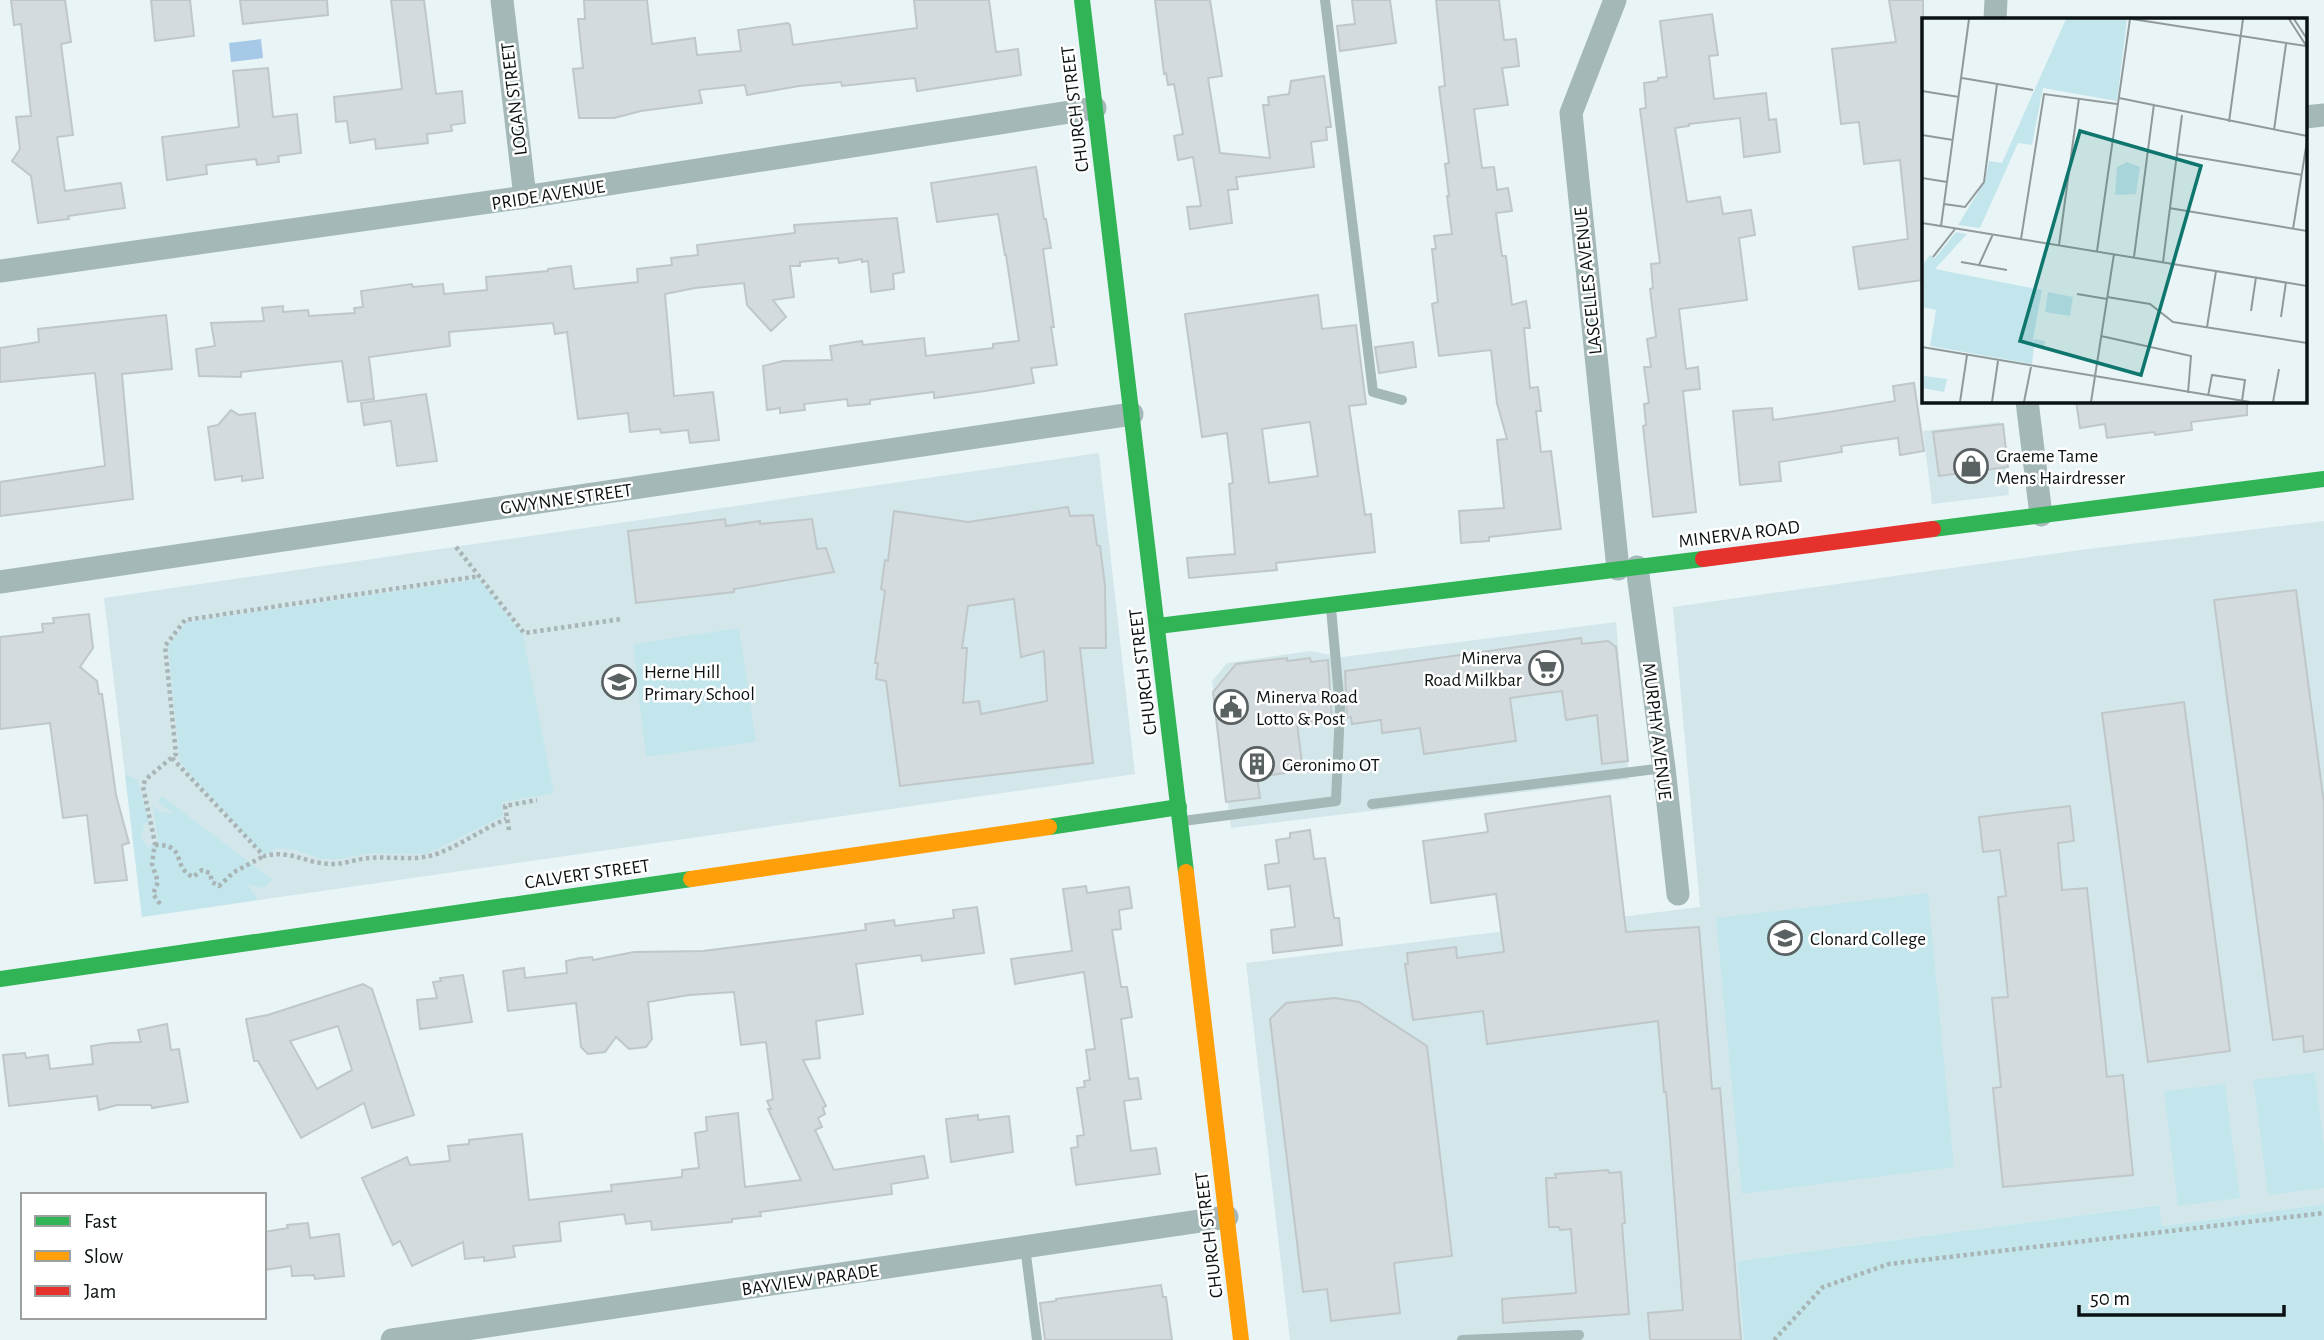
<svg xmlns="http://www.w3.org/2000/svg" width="2324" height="1340" viewBox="0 0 2324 1340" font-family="'Alegreya Sans',sans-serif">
	<rect width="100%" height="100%" fill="#e9f4f6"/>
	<g fill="#d3e7eb">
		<polygon points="2000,422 2009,495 1932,504 1923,431"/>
		<polygon points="1099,453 1135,774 142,917 104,598"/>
		<polygon points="2324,521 2324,1204 2162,1226 2158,1205 1737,1261 1744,1340 1290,1340 1246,963 1700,907 1673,607 2080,550"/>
		<polygon points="1616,622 1629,779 1231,828 1212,681 1227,663 1310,651 1342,657"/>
	</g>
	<g fill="#c3e6ed">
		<polygon points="479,579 523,635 554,793 502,802 503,816 426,854 372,853 337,859 321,859 296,850 277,848 264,856 180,762 168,646 187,622"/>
		<polygon points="739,628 756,742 646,757 633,644"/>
		<path d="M125,774L137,779L149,821L143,825L144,829L141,837L148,848L158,841L153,806L161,812L173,813L158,803L162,796L272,879C266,891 258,888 248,884L258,900L142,917Z"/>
		<polygon points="1928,893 1954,1167 1742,1194 1716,918"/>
		<polygon points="2315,1072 2324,1147 2324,1188 2268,1195 2253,1080"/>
		<polygon points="2225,1084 2240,1198 2178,1206 2164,1091"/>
		<polygon points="2324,1204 2324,1340 1744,1340 1737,1261 2159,1205 2162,1226"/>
	</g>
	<polygon fill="#a6c9e7" points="261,39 263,58 231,62 229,43"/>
	<g fill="#d3dbde" stroke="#bfc7c9" stroke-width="2" fill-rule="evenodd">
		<polygon points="11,0 65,0 71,42 61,44 73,135 57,137 65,191 121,183 125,208 68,216 69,219 38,223 31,176 12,161 20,149 16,117 31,116 21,24 14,25"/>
		<polygon points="151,0 190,0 194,36 155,41"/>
		<polygon points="240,0 327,0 328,15 243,24"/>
		<polygon points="391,0 424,0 436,94 462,91 465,123 451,125 452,131 427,134 428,143 376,149 375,139 350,143 347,121 336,122 334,97 402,89"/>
		<polygon points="584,0 647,0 652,44 695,38 697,55 741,51 738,30 788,23 790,25 793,45 917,28 914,0 989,0 996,52 1018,49 1021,75 917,91 915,78 842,86 841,82 799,86 747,95 745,85 699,90 702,103 641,111 614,118 579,118 573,69 583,68 578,19 585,19"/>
		<polygon points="1155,0 1210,0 1222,76 1208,78 1220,153 1270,158 1263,105 1269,105 1268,97 1289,94 1291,81 1324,76 1331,127 1326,127 1327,140 1311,142 1314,167 1236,177 1238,189 1228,190 1232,223 1190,229 1187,207 1201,206 1193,157 1178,160 1174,136 1183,134 1174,84 1168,85 1166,73 1164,74"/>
		<polygon points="1352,0 1390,0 1396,43 1340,51 1337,26 1355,24"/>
		<polygon points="1436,0 1499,0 1504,40 1516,39 1519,66 1502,68 1508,105 1474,109 1482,168 1494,167 1497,190 1508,188 1512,211 1496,213 1502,256 1506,256 1512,305 1526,301 1530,328 1524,328 1530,388 1538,387 1541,411 1536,411 1541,452 1551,451 1561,529 1489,537 1489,541 1461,543 1459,511 1504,508 1497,440 1507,439 1497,403 1491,350 1439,356 1432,304 1438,302 1432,249 1436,249 1434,236 1452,234 1447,196 1449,196 1445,164 1449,163 1439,87 1445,86"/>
		<polygon points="1889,0 1923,0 1923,280 1859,289 1853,247 1908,239 1900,160 1864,164 1859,122 1841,124 1832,49 1896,42"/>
		<polygon points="1712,14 1718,55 1709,56 1714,99 1766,93 1769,120 1776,119 1780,152 1744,157 1740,118 1689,124 1689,126 1675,128 1687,202 1720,197 1723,214 1751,210 1755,235 1739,238 1747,300 1679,309 1686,369 1698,367 1700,389 1683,391 1696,512 1653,517 1643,426 1646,425 1644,404 1649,403 1644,367 1651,367 1647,339 1656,337 1650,289 1653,288 1651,264 1660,263 1640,109 1646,108 1644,83 1658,81 1658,78 1667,77 1660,21"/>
		<polygon points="268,68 273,117 297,114 301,153 278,156 279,162 257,165 256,159 206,165 207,174 167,180 162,137 239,127 233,71"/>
		<polygon points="1036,167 1044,219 1046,219 1051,248 1043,249 1054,327 1051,327 1057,365 1031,368 1034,383 985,391 934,398 934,392 870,400 870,404 848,406 847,399 804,404 805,410 780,413 780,408 767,410 763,366 783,361 832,360 830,346 862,341 863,345 924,338 926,356 993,348 993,344 1019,341 1006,255 1005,255 998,214 937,222 931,183"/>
		<polygon points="897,218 904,272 893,274 894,289 871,292 868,261 862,262 862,259 839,263 838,258 800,262 800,266 790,266 794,297 773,300 786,317 771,331 747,305 744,283 695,288 665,294 674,396 713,392 719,440 690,443 688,430 661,433 660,429 630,432 628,413 578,419 567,332 555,334 553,323 449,332 450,346 369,357 374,399 348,402 342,361 241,372 241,377 199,376 196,349 215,346 211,323 264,321 262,308 283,306 283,312 308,310 309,316 355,313 354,308 363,307 361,291 412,284 413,287 443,284 444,294 487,290 486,277 548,271 548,269 571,266 574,289 638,282 637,269 672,265 671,258 698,255 697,245 795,233 794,225"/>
		<path d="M1318,295L1322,329L1356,325L1366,404L1349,406L1365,515L1371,514L1375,552L1276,563L1277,570L1189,578L1187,558L1235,554L1229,484L1233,483L1227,433L1202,437L1185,314ZM1310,422L1318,476L1269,483L1262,429Z"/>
		<polygon points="166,315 172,369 122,374 133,499 0,516 0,482 105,466 95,373 0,382 0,348 39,342 38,329"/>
		<polygon points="1413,342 1416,367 1379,373 1375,347"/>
		<polygon points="1914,383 1924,451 1900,455 1898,438 1841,446 1842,452 1779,462 1781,481 1740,485 1733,411 1772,408 1773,420 1829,412 1895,401 1893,386"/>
		<polygon points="426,394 437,461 397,466 391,421 364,425 361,403"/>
		<polygon points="2076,401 2247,401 2247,415 2191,422 2192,430 2155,435 2154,432 2107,438 2105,424 2080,428"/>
		<polygon points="231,410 239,415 255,413 263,478 242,481 242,476 215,480 208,427 218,425"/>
		<polygon points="2003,424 2008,467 1939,476 1933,432"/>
		<path d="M1068,507L1070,516L1093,515L1097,545L1100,546L1105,586L1106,648H1080L1093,763L900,786L886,681L876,679L878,663H875L885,591L881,589L885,560L888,561L894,511L968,522ZM1014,599L1021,657L1044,651L1047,701L981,714L979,701L963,703L967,648H962L968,606Z"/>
		<polygon points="725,519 726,526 760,521 760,524 812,519 817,549 826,548 834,572 734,589 734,592 636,603 628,531"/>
		<polygon points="2296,590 2324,804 2324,1049 2304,1052 2303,1036 2273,1040 2214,600"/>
		<polygon points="89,614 93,648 80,667 97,681 99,694 102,694 116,795 129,843 122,845 127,880 95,883 87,815 63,818 50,723 0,729 0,637 43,632 42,624 54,623 53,618"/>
		<polygon points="1581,638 1582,644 1608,641 1616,647 1628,761 1602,764 1597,715 1566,720 1562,691 1510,698 1516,741 1424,754 1420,728 1382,733 1381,720 1352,724 1351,717 1347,718 1345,671"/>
		<polygon points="1287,658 1287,661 1310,658 1311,662 1328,660 1332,719 1297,723 1302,763 1284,765 1285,773 1257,777 1260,798 1226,802 1213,692 1236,664"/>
		<polygon points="2184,702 2230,1051 2148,1062 2102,713"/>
		<polygon points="1610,796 1626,932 1699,927 1712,1089 1720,1088 1741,1340 1650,1340 1648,1313 1683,1310 1668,1114 1666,1092 1664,1092 1658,1021 1487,1044 1483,1011 1413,1020 1405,964 1408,964 1407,953 1456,947 1457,958 1504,952 1496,894 1431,903 1423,841 1488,832 1485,814"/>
		<polygon points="2070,806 2074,841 2058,843 2062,890 2087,888 2107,1077 2123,1075 2133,1175 2003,1187 1993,1088 2001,1087 1992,998 2008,997 1998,897 2006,896 2000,850 1983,852 1979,817"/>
		<polygon points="1310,830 1314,859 1325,858 1334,918 1339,918 1342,945 1273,953 1271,930 1295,927 1290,886 1268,889 1265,865 1279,863 1276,840 1290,838 1290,833"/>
		<polygon points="1086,886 1087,893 1129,887 1132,908 1119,910 1121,929 1112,930 1121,987 1127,987 1132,1017 1121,1019 1129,1079 1138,1078 1141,1099 1124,1101 1131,1151 1156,1148 1160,1174 1076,1185 1071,1148 1078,1147 1077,1136 1084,1135 1077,1088 1085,1087 1084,1081 1090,1080 1086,1050 1095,1049 1084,972 1015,984 1011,959 1072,951 1063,889"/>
		<polygon points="977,907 984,953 922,961 921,955 856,964 863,1014 816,1021 820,1058 803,1060 826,1106 823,1108 825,1114 818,1118 822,1127 815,1130 834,1170 924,1156 928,1178 891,1184 892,1194 760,1212 761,1216 732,1219 732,1222 652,1230 651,1221 626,1224 624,1214 559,1222 561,1241 513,1246 515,1257 484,1261 484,1257 465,1259 463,1242 412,1266 400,1241 393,1245 362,1178 407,1157 410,1165 450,1161 448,1146 469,1144 469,1140 522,1134 529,1200 612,1191 611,1185 682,1177 682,1170 699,1168 695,1133 707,1131 706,1117 738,1113 745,1187 801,1180 768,1109 771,1109 767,1101 773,1099 766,1042 741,1045 734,992 689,995 648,1002 652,1039 646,1047 629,1049 616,1037 605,1052 588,1054 581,1047 576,1003 508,1011 503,971 524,968 525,978 567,973 566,961 580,958 592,957 593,960 634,952 703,951 807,938 866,930 865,924 894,920 895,926 954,918 953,910"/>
		<polygon points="463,975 472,1022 420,1029 417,1000 437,998 433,982 441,981 440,978"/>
		<path d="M363,984L372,989L414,1115L372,1128L364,1103L301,1138L258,1061H254L246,1019L268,1015ZM338,1026L352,1070L317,1089L290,1041Z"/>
		<polygon points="1335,998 1359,1002 1427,1046 1452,1256 1394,1263 1400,1313 1331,1321 1327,1289 1303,1292 1270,1019 1286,1003"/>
		<polygon points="167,1024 171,1050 179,1049 188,1102 152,1108 151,1105 117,1105 99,1110 97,1096 9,1106 3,1055 25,1053 26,1058 48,1055 50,1069 93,1064 91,1046 110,1043 141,1042 138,1030"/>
		<polygon points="978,1115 978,1120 1009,1116 1013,1152 951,1162 946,1119"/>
		<polygon points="1608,1170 1609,1173 1621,1172 1625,1223 1622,1224 1629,1314 1503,1323 1502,1299 1576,1293 1571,1229 1560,1230 1559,1227 1549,1227 1546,1178 1556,1178 1555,1174"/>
		<polygon points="308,1223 310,1238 339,1234 344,1276 315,1279 314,1275 292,1276 291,1266 264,1270 264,1232 288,1228 287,1225"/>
		<polygon points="1161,1285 1163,1297 1166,1297 1172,1340 1045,1340 1040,1303 1056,1301 1056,1299"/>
	</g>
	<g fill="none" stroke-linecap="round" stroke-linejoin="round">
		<g stroke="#a8b4b5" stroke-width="4.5" stroke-dasharray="3.5 3.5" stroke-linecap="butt">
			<polyline points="456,547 524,633 621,619"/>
			<path d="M172,758L264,856C291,849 306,864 332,864C345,864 357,859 369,858C394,856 416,862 439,853C462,844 483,829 506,819"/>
			<polyline points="509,830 505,806 537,800"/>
			<path d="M155,845C188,844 171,867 193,877L202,870L210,873L212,882L219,886L234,872L264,856"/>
			<polyline points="160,904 153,894 158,882 152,864 155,843 143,787 145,780 176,754 165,646 185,620 480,576"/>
			<polyline points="1774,1340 1823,1287 1889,1264 2324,1213"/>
		</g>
		<g stroke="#a5b8b8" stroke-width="10">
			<polyline points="1325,0 1373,392 1402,400"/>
			<polyline points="1372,804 1664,768"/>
			<polyline points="1183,821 1336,801 1340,708 1331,608"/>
			<polyline points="1025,1247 1037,1340"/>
			<polyline points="1462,1340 1579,1335"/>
		</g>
		<g stroke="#a5b8b8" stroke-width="23">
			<polyline points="502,0 525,197"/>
			<polyline points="1615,0 1571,113 1618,569"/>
			<polyline points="1995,19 1996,0"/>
			<polyline points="2305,117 2324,115"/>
			<polyline points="0,271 525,197 1095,108"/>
			<polyline points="2027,401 2041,515"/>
			<polyline points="1637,567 1664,768 1678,894"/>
			<polyline points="0,582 1132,414"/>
			<polyline points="392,1340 1227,1217"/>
		</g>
		<g stroke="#30b455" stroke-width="16">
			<polyline points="1082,0 1186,872"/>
			<polyline points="1933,529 2324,479"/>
			<polyline points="1158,626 1703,559"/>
			<polyline points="1049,827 1179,807"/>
			<polyline points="0,979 691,879"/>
		</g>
		<g stroke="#ff9f0a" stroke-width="16">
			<polyline points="1186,872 1241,1340"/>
			<polyline points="691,879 1049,827"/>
		</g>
		<polyline stroke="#e5322d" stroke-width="16" points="1703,559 1933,529"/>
	</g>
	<defs>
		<g id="shop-ring" transform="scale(1.75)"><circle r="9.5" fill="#fff" stroke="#596162" stroke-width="1.5"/><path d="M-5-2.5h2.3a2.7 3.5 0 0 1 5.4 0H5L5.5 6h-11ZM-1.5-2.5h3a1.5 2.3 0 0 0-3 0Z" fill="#596162"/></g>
		<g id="supermarket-ring" transform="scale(1.75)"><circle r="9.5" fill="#fff" stroke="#596162" stroke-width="1.5"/><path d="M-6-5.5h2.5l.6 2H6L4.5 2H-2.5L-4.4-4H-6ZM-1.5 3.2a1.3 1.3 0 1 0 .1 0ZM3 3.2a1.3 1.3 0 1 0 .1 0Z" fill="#596162"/></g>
		<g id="school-ring" transform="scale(1.75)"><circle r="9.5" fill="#fff" stroke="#596162" stroke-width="1.5"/><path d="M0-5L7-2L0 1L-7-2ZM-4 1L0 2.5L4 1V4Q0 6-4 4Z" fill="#596162"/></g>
		<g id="civic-ring" transform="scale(1.75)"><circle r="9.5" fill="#fff" stroke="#596162" stroke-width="1.5"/><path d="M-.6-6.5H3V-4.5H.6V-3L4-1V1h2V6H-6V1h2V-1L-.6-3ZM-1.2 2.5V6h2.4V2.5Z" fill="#596162"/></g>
		<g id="building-ring" transform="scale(1.75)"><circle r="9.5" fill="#fff" stroke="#596162" stroke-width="1.5"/><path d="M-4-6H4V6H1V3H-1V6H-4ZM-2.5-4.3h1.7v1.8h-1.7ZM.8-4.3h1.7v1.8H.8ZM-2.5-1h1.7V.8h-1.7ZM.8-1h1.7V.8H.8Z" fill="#596162"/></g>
	</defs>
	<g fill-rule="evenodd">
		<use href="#shop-ring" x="1971" y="466"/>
		<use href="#supermarket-ring" x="1546" y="668"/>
		<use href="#school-ring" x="619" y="682"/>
		<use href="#civic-ring" x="1231" y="707"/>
		<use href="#building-ring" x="1257" y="764"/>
		<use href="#school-ring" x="1785" y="938"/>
	</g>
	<g text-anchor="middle" stroke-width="5" stroke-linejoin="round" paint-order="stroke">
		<g font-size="19" fill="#0b1213" stroke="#fff">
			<text transform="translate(513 99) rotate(-97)" y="7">LOGAN STREET</text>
			<text transform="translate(1074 109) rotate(-97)" y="7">CHURCH STREET</text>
			<text transform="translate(548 194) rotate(-9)" y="7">PRIDE AVENUE</text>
			<text transform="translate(1587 281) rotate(-96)" y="7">LASCELLES AVENUE</text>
			<text transform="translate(566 498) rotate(-8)" y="7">GWYNNE STREET</text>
			<text transform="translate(1739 533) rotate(-7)" y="7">MINERVA ROAD</text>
			<text transform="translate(1142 672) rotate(-97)" y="7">CHURCH STREET</text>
			<text transform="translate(1658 731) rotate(83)" y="7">MURPHY AVENUE</text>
			<text transform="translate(587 873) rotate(-8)" y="7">CALVERT STREET</text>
			<text transform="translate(1208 1235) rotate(-97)" y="7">CHURCH STREET</text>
			<text transform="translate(810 1279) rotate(-8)" y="7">BAYVIEW PARADE</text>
		</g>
		<g font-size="19" fill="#0b1213" stroke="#fff" text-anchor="start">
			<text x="1996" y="462">Graeme Tame<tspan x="1996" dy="22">Mens Hairdresser</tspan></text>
			<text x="1522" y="664" text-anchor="end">Minerva<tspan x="1522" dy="22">Road Milkbar</tspan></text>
			<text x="644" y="678">Herne Hill<tspan x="644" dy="22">Primary School</tspan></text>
			<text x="1256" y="703">Minerva Road<tspan x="1256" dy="22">Lotto &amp; Post</tspan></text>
			<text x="1282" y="771">Geronimo OT</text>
			<text x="1810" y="945">Clonard College</text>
		</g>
	</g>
	<g transform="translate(1922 18)">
		<rect width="385" height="385" fill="#e9f4f6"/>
		<path d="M144,1H205L195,83L121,70L110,127L96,125L58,210L36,207L63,163L67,143L80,145ZM205,144L218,149L214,176L193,177L195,149ZM34,214L45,216L13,251L120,272L110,327L112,321L123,323L122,329L112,328L110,346L8,328L14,292L0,289V248L8,237L13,240ZM126,274L151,279L148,298L123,294ZM2,358L25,361L22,374L0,370Z" fill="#c3e6ed"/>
		<path fill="none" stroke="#909a9b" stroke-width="2" d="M210,1L384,28M367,1L385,29M372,1L385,21M40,60L111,72M0,73L37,79M197,80L385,118M307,104L321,1M352,112L364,26M0,117L31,122M255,136L380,157M0,160L25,164M22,186L43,189L62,164L75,66M247,190L385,213M0,205L19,208L47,1M19,208L385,268M371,211L385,123M99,221L122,76L195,86M137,227L157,80M175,233L208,1M11,239L33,211M212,239L232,86M39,244L85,252M241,244L260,97M57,247L71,216M155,276L185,281M185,279L228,286L251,304L385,325M329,293L334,259M359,299L364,264M285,309L294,253M179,318L269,338L266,375M0,329L328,384M286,378L290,357L323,362L320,383M38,384L45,337M70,384L76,343M102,384L109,349M169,384L192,236M351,384L357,351"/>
		<path fill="#0f766e" fill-opacity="0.15" stroke="#0f766e" stroke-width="3.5" d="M158,113L279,148L219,357L98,323Z"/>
		<rect width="385" height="385" fill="none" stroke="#0b1213" stroke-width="3.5"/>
	</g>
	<rect x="21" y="1193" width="245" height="126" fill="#ffffff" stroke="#9da0a1" stroke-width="2"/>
	<rect x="35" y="1216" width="35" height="10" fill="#30b455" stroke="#9da0a1" stroke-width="2"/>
	<text x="84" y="1228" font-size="21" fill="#0b1213">Fast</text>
	<rect x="35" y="1251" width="35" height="10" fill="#ff9f0a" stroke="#9da0a1" stroke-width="2"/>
	<text x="84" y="1263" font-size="21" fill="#0b1213">Slow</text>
	<rect x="35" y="1286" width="35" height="10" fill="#e5322d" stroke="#9da0a1" stroke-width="2"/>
	<text x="84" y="1298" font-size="21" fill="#0b1213">Jam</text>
	<path d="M2079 1305v10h205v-10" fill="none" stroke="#0b1213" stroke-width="3.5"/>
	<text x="2090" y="1305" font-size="21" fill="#0b1213" stroke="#ffffff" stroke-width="5" paint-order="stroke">50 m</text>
</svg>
